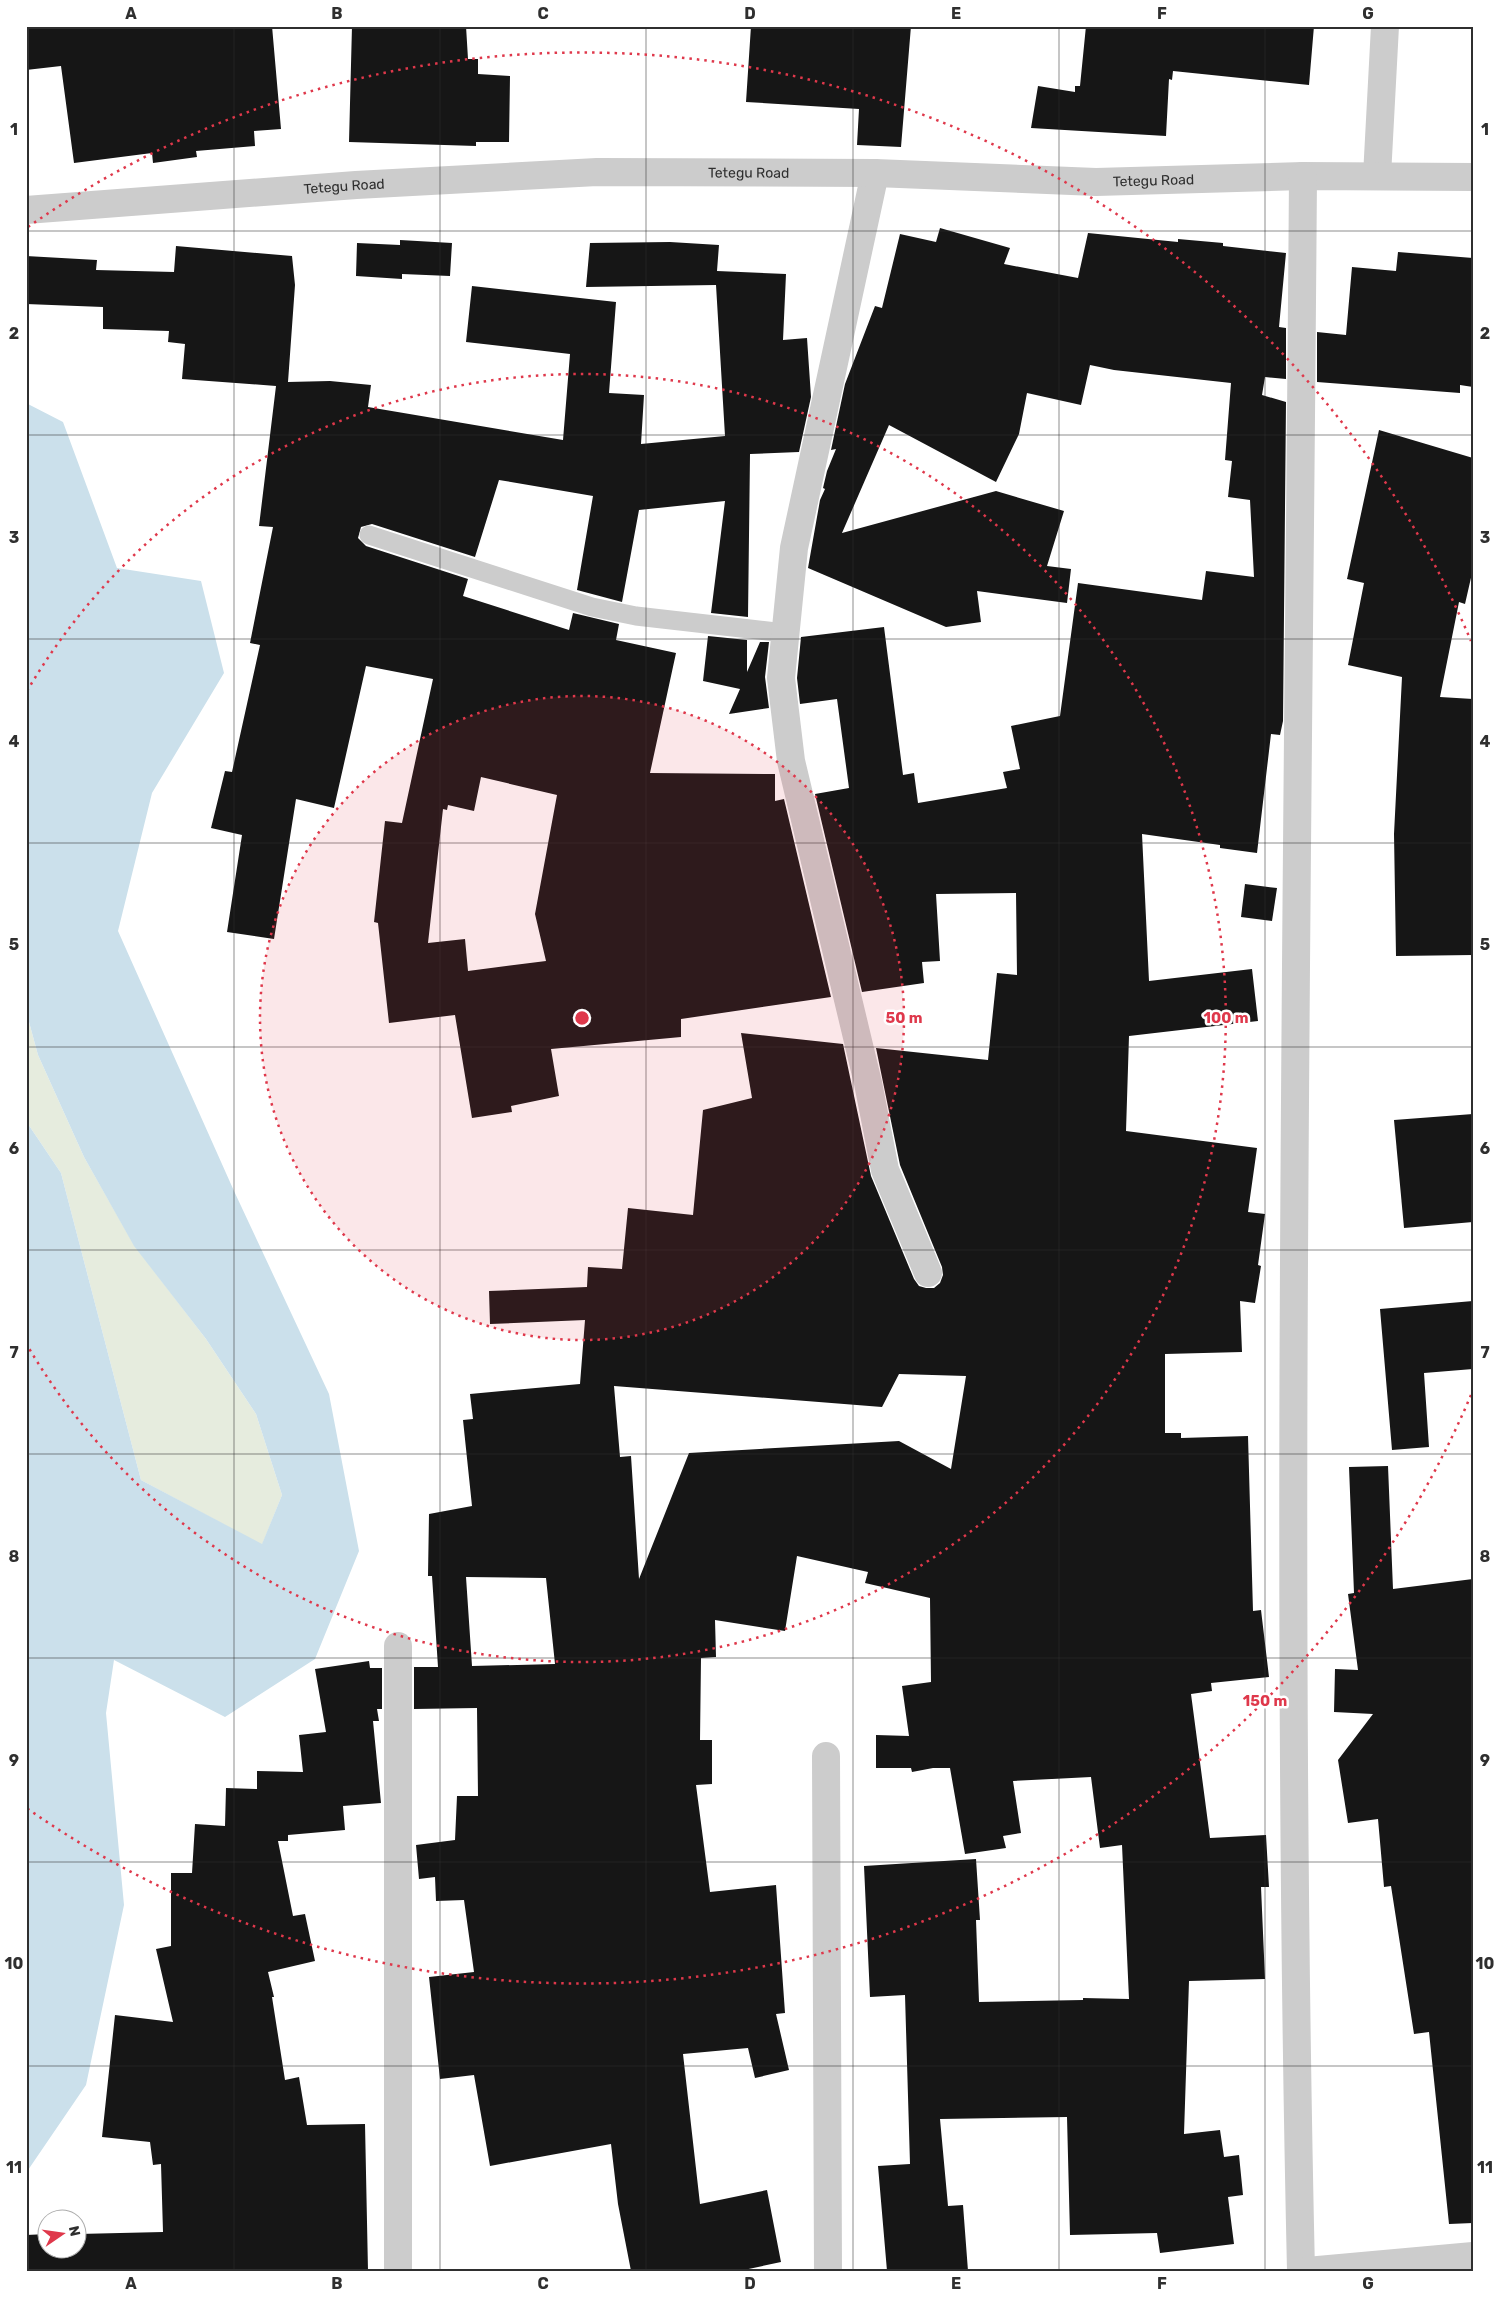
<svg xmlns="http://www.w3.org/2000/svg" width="1499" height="2297" viewBox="0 0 1499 2297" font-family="Rubik,sans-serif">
	<rect width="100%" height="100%" fill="#fff"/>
	<polygon fill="#e6ecde" points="26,1011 38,1055 84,1157 134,1245 206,1339 256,1414 282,1495 262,1545 141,1480 61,1173 26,1121"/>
	<polygon fill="#cbe0eb" points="26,403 63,422 117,568 201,581 224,673 152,793 118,931 234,1191 329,1394 359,1551 315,1659 225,1717 114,1660 106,1713 124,1905 86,2085 26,2173 26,1121 61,1173 141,1480 262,1544 282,1495 256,1414 206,1339 134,1246 84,1157 38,1055 26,1011"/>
	<g fill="#161616" fill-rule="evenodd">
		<polygon points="26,26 272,26 281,129 254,131 255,146 196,151 197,157 153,163 152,153 74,163 61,66 26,70"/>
		<polygon points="352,26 466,26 468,59 478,59 478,74 510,76 509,142 476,142 476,146 349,142"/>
		<polygon points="751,26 911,26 901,147 857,145 859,109 746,102"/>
		<polygon points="1086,26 1314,26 1309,85 1173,71 1172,80 1169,79 1166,136 1031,128 1038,86 1075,92 1075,86 1080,86"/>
		<path d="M940,228L1010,248L1004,264L1078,278L1088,233L1178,242V239L1223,243V246L1286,253L1279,327L1286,328V379L1265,377L1262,395L1286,402L1283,721L1280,735L1271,734L1257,853L1220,848V845L1142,834L1149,981L1252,969L1258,1021L1129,1036L1126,1131L1257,1148L1248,1212L1265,1214L1258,1265L1261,1266L1255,1303L1240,1301L1242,1352L1165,1354V1433H1181V1438L1248,1436L1253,1611L1261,1610L1269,1677L1211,1683L1212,1691L1191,1694L1210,1838L1266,1835L1269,1887H1261L1265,1979L1189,1981L1184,2134L1220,2130L1224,2157L1239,2155L1243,2195L1228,2197L1234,2244L1160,2253L1157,2233L1070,2235L1067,2117L940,2119L948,2206L963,2205L968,2271H887L878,2166L910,2164L905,1995L870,1997L864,1866L976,1859L980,1920H976L979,2002L1083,2000V1998L1129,1999L1122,1845L1100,1848L1091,1777L1013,1781L1021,1833L1003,1836L1006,1848L965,1854L950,1768H933L912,1772L911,1768H876V1735L909,1736L902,1686L931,1682L930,1598L865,1583L868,1572L797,1556L785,1631L715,1620L716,1657L701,1658L700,1740H712V1784L696,1785L710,1892L776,1885L785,2013L776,2014L789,2070L755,2078L748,2048L683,2054L700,2204L767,2190L781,2262L739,2271H631L618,2204L611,2144L490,2166L474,2075L440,2079L429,1977L474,1972L464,1900L436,1901L435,1877L419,1879L416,1845L455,1840L457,1796H478L477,1708L414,1709V1667H438L432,1576H428L429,1514L472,1506L463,1420L473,1419L470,1394L580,1384L585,1320L490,1324L489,1291L587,1287L588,1267L622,1269L628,1208L693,1215L703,1110L752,1098L741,1033L843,1044L871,1176L914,1279L919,1286L926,1288H934L940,1283L943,1275L942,1267L900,1165L876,1048L988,1060L997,973L1017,975L1016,893L936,894L940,961L922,962L924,983L862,992L815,794L849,788L837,699L800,704L797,678L801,637L884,627L903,775L914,773L918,803L1007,788L1003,772L1020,769L1011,726L1060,716L1078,583L1202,600L1206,571L1254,577L1250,500L1228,497L1232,461L1225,460L1231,383L1114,370L1090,365L1081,405L1027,393L1019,434L996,482L889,425L842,533L996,491L1064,511L1047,566L1071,569L1067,603L977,591L981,622L946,627L808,568L820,500L825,489L823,488L827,471L836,449L831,450L845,384L875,306L882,308L900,234L936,242ZM899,1374L966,1376L951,1469L899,1441L689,1453L639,1579L631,1456L620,1457L614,1386L882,1407ZM466,1577L546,1578L555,1664L472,1666Z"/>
		<polygon points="400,240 452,243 450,276 402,274 402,279 356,276 357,243 400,245"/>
		<path d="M670,242L719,245L717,271L786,274L783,340L807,338L811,397L799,452L750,454L748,617L711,613L725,501L639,510L622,602L577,590L593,496L499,480L475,557L372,524L361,527L358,538L366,546L468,579L463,596L569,630L573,613L619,624L616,640L676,653L650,773L775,774V801L784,799L831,997L681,1019V1037L551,1049L559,1096L511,1106L512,1112L472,1118L455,1015L389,1023L378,923L374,922L385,821L402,823L433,679L366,666L334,808L296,799L274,939L227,932L242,835L211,828L225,771L232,772L260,645L250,643L273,527L259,526L276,386L182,379L185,344L168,342L169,331L103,329V307L26,304V256L97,260L96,270L174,272L176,246L292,256L295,285L288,382L330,381L371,385L368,407L563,440L570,354L466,342L472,286L616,302L609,393L644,395L641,444L725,436L716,285L586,287L590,243ZM481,777L557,795L535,914L546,961L468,971L465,939L428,943L443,809L447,810L448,805L474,811Z"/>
		<polygon points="1398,252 1473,258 1473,387 1460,385 1460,393 1317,382 1317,332 1346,335 1352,267 1396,271"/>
		<polygon points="1379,430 1473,458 1473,569 1465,604 1459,602 1440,697 1473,699 1473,955 1396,956 1394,834 1402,677 1348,665 1364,583 1347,579"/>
		<polygon points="708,636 747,640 747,672 760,642 769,642 765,677 769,708 729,714 740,689 703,681"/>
		<polygon points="1245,884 1277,888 1272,921 1241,917"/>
		<polygon points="1473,1114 1473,1222 1404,1228 1394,1120"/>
		<polygon points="1473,1301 1473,1369 1424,1373 1429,1447 1392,1450 1380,1309"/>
		<polygon points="1388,1466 1393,1589 1473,1579 1473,2223 1449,2224 1429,2032 1414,2034 1391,1886 1384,1887 1378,1819 1348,1823 1338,1760 1373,1714 1334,1712 1335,1669 1358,1670 1348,1594 1354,1593 1349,1467"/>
		<polygon points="369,1661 370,1668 382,1668 382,1709 377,1709 379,1721 373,1721 381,1803 343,1806 345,1830 288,1835 288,1841 278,1841 293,1916 305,1914 315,1961 268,1972 274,1997 272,1997 285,2080 299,2077 307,2125 365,2124 368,2271 26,2271 26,2235 48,2234 48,2250 78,2250 78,2234 163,2232 161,2164 153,2165 150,2142 102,2137 115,2015 173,2022 156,1949 171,1946 171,1873 192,1873 195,1824 225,1826 226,1788 257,1789 257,1771 303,1772 299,1735 326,1732 315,1669"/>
	</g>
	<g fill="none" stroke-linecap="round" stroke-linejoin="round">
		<polyline stroke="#ccc" stroke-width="19" points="369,535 592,607 636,616 785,633"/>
		<g stroke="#ccc" stroke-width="28">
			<polyline points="875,173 794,548 781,678 791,761 868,1083 885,1170 928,1273"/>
			<polyline points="1377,176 1385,26"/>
			<path id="s1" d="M26,210L356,185L597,172L875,173L1096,182L1303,176L1473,177"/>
			<polyline points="826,1756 828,2271"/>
			<polyline points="398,2271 398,1646"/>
			<path d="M1301,2271C1285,1572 1298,874 1303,176"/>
			<polyline points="1307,2271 1473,2256"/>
		</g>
	</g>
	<path fill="none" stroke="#2f2f2f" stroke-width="1" stroke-opacity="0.55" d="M234,26V2271M440,26V2271M646,26V2271M853,26V2271M1059,26V2271M1265,26V2271M26,231H1473M26,435H1473M26,639H1473M26,843H1473M26,1047H1473M26,1250H1473M26,1454H1473M26,1658H1473M26,1862H1473M26,2066H1473"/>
	<circle cx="582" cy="1018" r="322" fill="#df384b" fill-opacity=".12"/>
	<g fill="none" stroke="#df384b" stroke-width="2.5" stroke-dasharray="2.5 5">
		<circle cx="582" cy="1018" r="322"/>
		<path d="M27 691A644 644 0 1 1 27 1345"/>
		<path d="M1471 1395A966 966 0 0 1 28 1809M28 227A966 966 0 0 1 1471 641"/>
	</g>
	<g text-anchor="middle" stroke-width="5" stroke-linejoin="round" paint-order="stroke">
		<g font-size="14" fill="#2f2f2f" stroke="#fff">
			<text dy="5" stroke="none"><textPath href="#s1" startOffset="724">Tetegu Road</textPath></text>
			<text dy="5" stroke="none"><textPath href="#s1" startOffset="1129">Tetegu Road</textPath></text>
			<text dy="5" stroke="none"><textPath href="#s1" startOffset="319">Tetegu Road</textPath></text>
		</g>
	</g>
	<circle cx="582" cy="1018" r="8" fill="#df384b" stroke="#fff" stroke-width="2.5"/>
	<g font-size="15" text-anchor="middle" font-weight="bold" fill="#df384b" stroke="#fff" stroke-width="5" stroke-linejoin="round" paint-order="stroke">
		<text x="904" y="1023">50 m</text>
		<text x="1226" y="1023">100 m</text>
		<text x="1265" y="1706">150 m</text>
	</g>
	<rect width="1499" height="2297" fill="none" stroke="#ffffff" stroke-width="55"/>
	<g transform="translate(62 2234) rotate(77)"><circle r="24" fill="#ffffff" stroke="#acacac"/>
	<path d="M0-4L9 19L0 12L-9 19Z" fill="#df384b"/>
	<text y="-8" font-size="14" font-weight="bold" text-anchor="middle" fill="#2f2f2f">N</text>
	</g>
	<rect x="28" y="28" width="1444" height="2242" fill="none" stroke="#2f2f2f" stroke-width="2"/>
	<g font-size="16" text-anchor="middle" font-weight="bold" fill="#2f2f2f">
		<text x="131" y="19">A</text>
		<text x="337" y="19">B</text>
		<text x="543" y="19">C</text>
		<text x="750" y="19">D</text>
		<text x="956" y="19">E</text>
		<text x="1162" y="19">F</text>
		<text x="1368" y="19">G</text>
		<text x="14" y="135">1</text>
		<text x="1485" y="135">1</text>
		<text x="14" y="339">2</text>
		<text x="1485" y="339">2</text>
		<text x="14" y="543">3</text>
		<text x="1485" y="543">3</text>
		<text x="14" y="747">4</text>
		<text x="1485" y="747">4</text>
		<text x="14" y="950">5</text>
		<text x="1485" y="950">5</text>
		<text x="14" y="1154">6</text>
		<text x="1485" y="1154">6</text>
		<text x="14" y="1358">7</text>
		<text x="1485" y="1358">7</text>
		<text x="14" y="1562">8</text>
		<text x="1485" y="1562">8</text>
		<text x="14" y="1766">9</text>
		<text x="1485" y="1766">9</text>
		<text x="14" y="1969">10</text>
		<text x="1485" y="1969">10</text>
		<text x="14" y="2173">11</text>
		<text x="1485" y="2173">11</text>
		<text x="131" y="2289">A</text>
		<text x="337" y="2289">B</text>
		<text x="543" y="2289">C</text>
		<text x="750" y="2289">D</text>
		<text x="956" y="2289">E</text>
		<text x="1162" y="2289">F</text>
		<text x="1368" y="2289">G</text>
	</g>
</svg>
